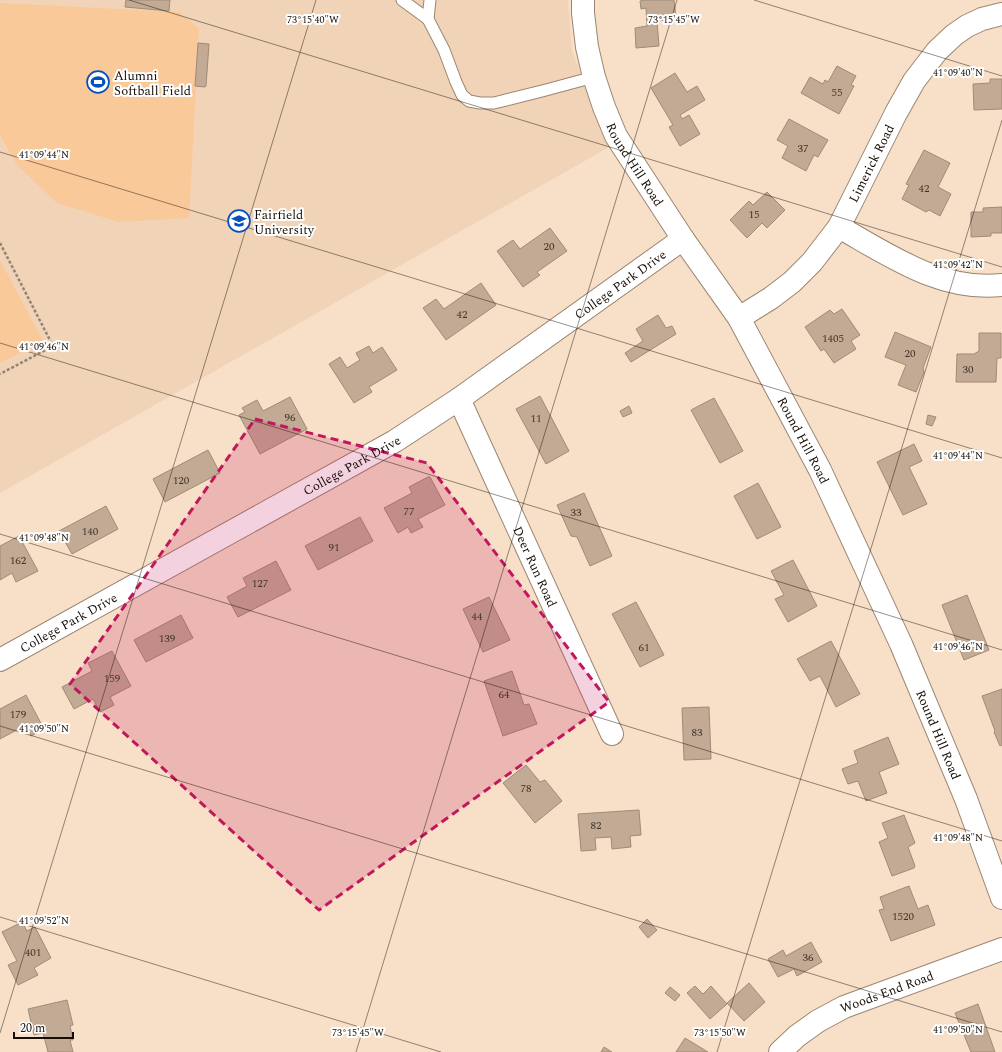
<svg xmlns="http://www.w3.org/2000/svg" width="1002" height="1052" viewBox="0 0 1002 1052" font-family="Spectral,serif">
	<rect width="100%" height="100%" fill="#f7dfc8"/>
	<polygon fill="#f1d3b7" points="0,0 568,0 572,51 609,147 0,493"/>
	<g fill="#fac999">
		<polygon points="0,3 179,12 199,29 189,218 119,222 57,203 17,165 0,135"/>
		<polygon points="0,260 43,341 0,363"/>
	</g>
	<g fill="#c2aa95" stroke="#a18b76">
		<polygon points="126,0 170,0 169,11 125,7"/>
		<polygon points="644,0 674,0 676,17 675,19 657,21 659,46 636,48 635,28 647,26 646,8 641,9 640,1"/>
		<polygon points="198,43 209,44 206,86 205,87 195,86"/>
		<polygon points="837,66 856,76 851,85 854,86 839,114 801,93 810,77 823,84 825,80 828,82"/>
		<polygon points="675,73 687,92 697,86 705,100 680,115 682,119 689,115 700,134 680,146 669,127 673,125 651,88"/>
		<polygon points="990,79 1002,79 1002,109 974,110 973,84 990,83"/>
		<polygon points="789,119 828,140 818,157 814,155 806,171 782,158 788,146 777,140"/>
		<polygon points="924,150 950,163 938,187 951,194 940,216 929,210 926,212 902,199 909,185 906,184"/>
		<polygon points="767,192 785,210 767,228 762,223 747,238 730,220 749,201 753,205"/>
		<polygon points="1002,207 1002,233 991,233 991,236 971,237 971,212 983,212 983,208"/>
		<polygon points="550,228 567,251 537,272 540,275 523,287 497,251 513,240 520,249"/>
		<polygon points="481,283 496,305 446,340 423,308 436,299 444,309"/>
		<polygon points="842,309 860,335 851,341 856,349 834,363 824,349 821,351 805,327 830,310 834,314"/>
		<polygon points="658,315 666,328 672,326 676,334 631,362 625,353 643,341 636,329"/>
		<polygon points="895,332 931,347 923,368 924,372 916,392 898,385 906,365 885,357"/>
		<polygon points="979,333 1001,333 1001,358 997,358 996,382 956,382 957,354 974,354 979,351"/>
		<polygon points="369,346 373,353 382,347 397,370 369,387 372,392 354,403 329,364 340,357 347,368 360,360 356,353"/>
		<polygon points="540,396 569,451 546,464 516,409"/>
		<polygon points="290,397 307,429 260,454 239,415 245,412 242,408 257,400 263,411"/>
		<polygon points="714,398 743,451 720,463 691,410"/>
		<polygon points="629,406 632,413 623,417 620,411"/>
		<polygon points="928,415 936,417 932,426 926,424"/>
		<polygon points="914,444 922,461 909,467 927,504 903,515 877,462"/>
		<polygon points="208,450 220,473 165,502 153,479"/>
		<polygon points="428,477 430,477 445,505 418,519 423,527 411,533 408,527 398,533 384,508 412,493 409,487"/>
		<polygon points="758,483 781,527 757,539 734,496"/>
		<polygon points="584,493 612,556 590,566 577,537 571,536 557,505"/>
		<polygon points="106,506 118,529 72,554 59,531"/>
		<polygon points="360,517 373,541 318,570 305,546"/>
		<polygon points="19,536 38,571 16,582 12,573 0,580 0,546"/>
		<polygon points="793,560 817,606 788,622 775,599 784,595 771,571"/>
		<polygon points="276,561 291,590 238,617 227,597 247,586 243,578"/>
		<polygon points="967,595 989,650 964,660 942,605"/>
		<polygon points="489,597 510,640 483,652 463,609"/>
		<polygon points="636,602 664,655 640,667 612,614"/>
		<polygon points="181,615 193,638 146,662 134,640"/>
		<polygon points="831,641 860,694 836,707 820,676 810,681 797,659"/>
		<polygon points="112,651 131,686 110,697 114,705 100,712 93,699 74,709 62,687 92,671 88,663"/>
		<polygon points="512,671 524,705 529,704 537,724 503,736 484,681"/>
		<polygon points="1002,689 1002,745 1000,746 994,732 995,731 982,696"/>
		<polygon points="26,695 44,729 31,736 26,725 0,739 0,709"/>
		<polygon points="709,707 711,759 684,760 682,708"/>
		<polygon points="888,737 899,764 879,772 887,793 866,801 858,781 848,784 842,769 858,763 854,751"/>
		<polygon points="526,765 540,782 545,780 562,801 535,823 503,783"/>
		<polygon points="639,810 641,835 630,836 631,847 612,849 611,837 595,838 596,850 581,851 578,814"/>
		<polygon points="904,815 915,843 908,847 915,866 914,868 892,876 879,842 888,838 882,823"/>
		<polygon points="909,886 918,909 928,905 935,925 891,941 879,910 884,909 880,897"/>
		<polygon points="647,919 657,930 648,938 639,927"/>
		<polygon points="22,922 27,931 35,927 51,958 34,968 38,975 18,985 8,965 17,961 2,932"/>
		<polygon points="811,942 822,962 797,976 794,969 778,977 768,959 783,950 786,956"/>
		<polygon points="749,983 765,1002 744,1021 727,1003"/>
		<polygon points="695,986 703,994 711,986 727,1004 710,1019 687,993"/>
		<polygon points="670,987 680,995 675,1001 665,993"/>
		<polygon points="67,1000 73,1025 70,1026 73,1040 70,1040 73,1052 48,1052 43,1033 34,1035 28,1009"/>
		<polygon points="978,1004 995,1052 971,1052 955,1013"/>
		<polygon points="685,1038 708,1052 676,1052"/>
		<polygon points="604,1047 612,1052 601,1052"/>
	</g>
	<g fill="none" stroke-linecap="round" stroke-linejoin="round">
		<g stroke="#9c8671" stroke-width="13">
			<g id="service">
				<polyline points="402,0 428,19 430,0"/>
				<polyline points="428,19 444,50 456,82 462,95 469,101 480,103 494,103 546,90 594,77"/>
			</g>
		</g>
		<g stroke="#9c8671" stroke-width="24">
			<g id="minor">
				<path d="M839,227C889,255 941,292 1002,285"/>
				<path id="s1" d="M739,318L771,298L792,282L812,262L839,227L896,113L914,81L937,51L954,35L967,26L982,19L1002,14"/>
				<path id="s2" d="M459,399L612,734"/>
				<path id="s3" d="M0,660L395,441L459,399L683,239"/>
				<path id="s4" d="M780,1052L797,1036L818,1021L844,1007L1002,949"/>
			</g>
		</g>
		<g stroke="#9c8671" stroke-width="24">
			<g id="secondary">
				<path id="s5" d="M583,0V13L587,47L594,77L604,107L616,136L683,239L739,318L820,470L901,644L966,799L1002,898"/>
			</g>
		</g>
		<polyline stroke="#968474" stroke-width="2.5" stroke-dasharray="3 2" stroke-linecap="butt" points="0,243 53,346 0,374"/>
		<use href="#service" stroke="#fff" stroke-width="11"/>
		<use href="#minor" stroke="#fff" stroke-width="22"/>
		<use href="#secondary" stroke="#fff" stroke-width="22"/>
	</g>
	<path fill="#c2185b" fill-opacity="0.2" stroke="#c2185b" stroke-width="3" stroke-dasharray="8 5" stroke-linejoin="round" d="M255,419L427,463L609,702L319,910L70,684Z"/>
	<path fill="none" stroke="#160e06" stroke-width="1" stroke-opacity="0.45" d="M129,0L1002,267M754,0L1002,76M0,152L1002,458M0,343L1002,650M0,534L1002,841M0,726L1002,1032M0,917L441,1052M0,1033L316,0M356,1052L677,0M717,1052L1002,120"/>
	<defs>
		<g id="stadium-ring" transform="scale(1.15)"><circle r="9.5" fill="#fff" stroke="#0451bb" stroke-width="1.5"/><path d="M0-5a6.5 5 0 1 0 0 10a6.5 5 0 1 0 0-10ZM-3.5-1.8h7v3.6h-7Z" fill="#0451bb"/></g>
		<g id="university-ring" transform="scale(1.15)"><circle r="9.5" fill="#fff" stroke="#0451bb" stroke-width="1.5"/><path d="M0-5L7-2L0 1L-7-2ZM-4 1L0 2.5L4 1V4Q0 6-4 4Z" fill="#0451bb"/></g>
	</defs>
	<g fill-rule="evenodd">
		<use href="#stadium-ring" x="98" y="82"/>
		<use href="#university-ring" x="239" y="221"/>
	</g>
	<g text-anchor="middle" stroke-width="4" stroke-linejoin="round" paint-order="stroke">
		<g font-size="11" fill="#41352a">
			<text x="837" y="96">55</text>
			<text x="803" y="152">37</text>
			<text x="924" y="192">42</text>
			<text x="754" y="218">15</text>
			<text x="549" y="250">20</text>
			<text x="462" y="318">42</text>
			<text x="833" y="342">1405</text>
			<text x="910" y="357">20</text>
			<text x="968" y="373">30</text>
			<text x="290" y="421">96</text>
			<text x="536" y="422">11</text>
			<text x="181" y="484">120</text>
			<text x="409" y="515">77</text>
			<text x="576" y="516">33</text>
			<text x="90" y="535">140</text>
			<text x="334" y="551">91</text>
			<text x="18" y="564">162</text>
			<text x="260" y="587">127</text>
			<text x="477" y="620">44</text>
			<text x="167" y="642">139</text>
			<text x="644" y="651">61</text>
			<text x="112" y="682">159</text>
			<text x="504" y="698">64</text>
			<text x="18" y="718">179</text>
			<text x="697" y="736">83</text>
			<text x="526" y="792">78</text>
			<text x="596" y="829">82</text>
			<text x="903" y="920">1520</text>
			<text x="33" y="956">401</text>
			<text x="808" y="961">36</text>
		</g>
		<g font-size="13" fill="#160e06" stroke="#fff" text-anchor="start">
			<text x="114" y="80">Alumni<tspan x="114" dy="15">Softball Field</tspan></text>
			<text x="254" y="219">Fairfield<tspan x="254" dy="15">University</tspan></text>
		</g>
		<g font-size="13" fill="#160e06" stroke="#fff">
			<text dy="5" stroke="none"><textPath href="#s5" startOffset="175">Round Hill Road</textPath></text>
			<text dy="5" stroke="none"><textPath href="#s1" startOffset="208">Limerick Road</textPath></text>
			<text dy="5" stroke="none"><textPath href="#s3" startOffset="726">College Park Drive</textPath></text>
			<text dy="5" stroke="none"><textPath href="#s5" startOffset="499">Round Hill Road</textPath></text>
			<text dy="5" stroke="none"><textPath href="#s3" startOffset="402">College Park Drive</textPath></text>
			<text dy="5" stroke="none"><textPath href="#s2" startOffset="184">Deer Run Road</textPath></text>
			<text dy="5" stroke="none"><textPath href="#s3" startOffset="78">College Park Drive</textPath></text>
			<text dy="5" stroke="none"><textPath href="#s5" startOffset="823">Round Hill Road</textPath></text>
			<text dy="5" stroke="none"><textPath href="#s4" startOffset="124">Woods End Road</textPath></text>
		</g>
	</g>
	<g font-size="10" text-anchor="middle" fill="#160e06" stroke="#fff" stroke-width="4" stroke-linejoin="round" paint-order="stroke">
		<text x="313" y="23">73°15'40"W</text>
		<text x="674" y="23">73°15'45"W</text>
		<text x="958" y="76">41°09'40"N</text>
		<text x="44" y="158">41°09'44"N</text>
		<text x="958" y="268">41°09'42"N</text>
		<text x="44" y="350">41°09'46"N</text>
		<text x="958" y="459">41°09'44"N</text>
		<text x="44" y="541">41°09'48"N</text>
		<text x="958" y="650">41°09'46"N</text>
		<text x="44" y="732">41°09'50"N</text>
		<text x="958" y="841">41°09'48"N</text>
		<text x="44" y="924">41°09'52"N</text>
		<text x="958" y="1033">41°09'50"N</text>
		<text x="358" y="1036">73°15'45"W</text>
		<text x="720" y="1036">73°15'50"W</text>
	</g>
	<path d="M14 1032v6h59v-6" fill="none" stroke="#160e06" stroke-width="2"/>
	<text x="20" y="1032" font-size="12" fill="#160e06" stroke="#ffffff" stroke-width="3" paint-order="stroke">20 m</text>
</svg>
